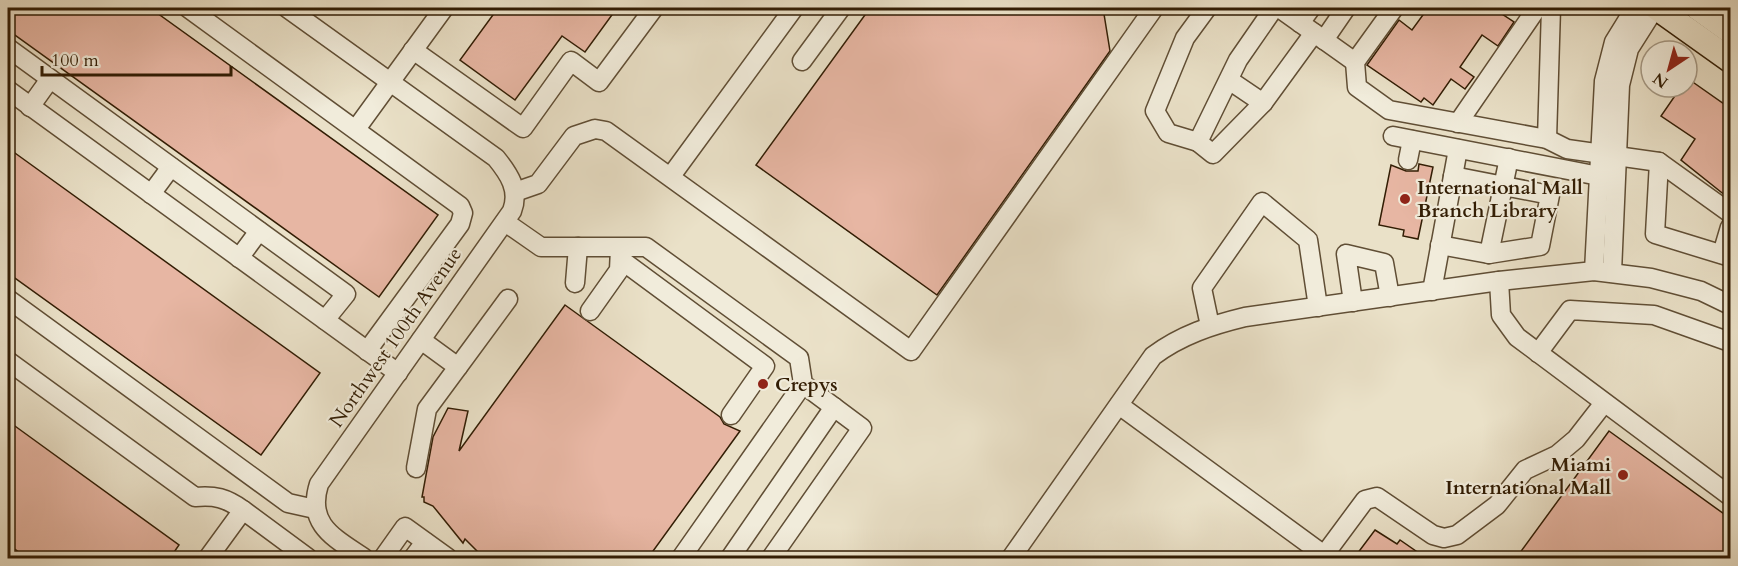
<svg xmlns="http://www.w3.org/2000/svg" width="1738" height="566" viewBox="0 0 1738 566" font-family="Cardo,serif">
	<rect width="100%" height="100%" fill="#eae1c8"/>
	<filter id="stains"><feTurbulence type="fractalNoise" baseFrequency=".00333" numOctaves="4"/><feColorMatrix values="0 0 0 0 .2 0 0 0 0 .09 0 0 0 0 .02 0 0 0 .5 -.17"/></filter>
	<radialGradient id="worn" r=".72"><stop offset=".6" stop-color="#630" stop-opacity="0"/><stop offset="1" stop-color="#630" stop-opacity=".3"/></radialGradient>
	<g fill="#e7b6a3" stroke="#321d04" stroke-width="1.5">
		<polygon points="8,8 150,8 438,215 379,297 8,30"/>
		<polygon points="498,8 617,8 585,52 562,36 515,100 460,60"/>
		<polygon points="870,8 1103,8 1110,51 937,295 756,165"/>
		<polygon points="1428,8 1502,8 1499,12 1514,22 1498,46 1482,35 1460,67 1474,77 1465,89 1451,79 1433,105 1424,98 1421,102 1367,65 1399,20 1412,30"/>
		<polygon points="1687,78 1731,109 1731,200 1681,160 1695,139 1661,116 1681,87 1687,87"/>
		<polygon points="8,148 320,373 261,455 8,273"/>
		<polygon points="1419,164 1433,167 1418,239 1403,236 1404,230 1379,225 1391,165 1406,171 1418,171"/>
		<polygon points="565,305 720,417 724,424 740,431 648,558 484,558 465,539 463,543 433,506 424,502 424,497 422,497 433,437 448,408 468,411 459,451"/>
		<polygon points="8,421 179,545 170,558 27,558 8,544"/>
		<polygon points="1609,431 1731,519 1724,531 1731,536 1731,544 1720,558 1526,558 1519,554"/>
		<polygon points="1375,530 1397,544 1400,540 1426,558 1354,558"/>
	</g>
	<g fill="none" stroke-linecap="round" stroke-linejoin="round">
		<g stroke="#604e35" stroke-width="21">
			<g id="minor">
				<polyline points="188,8 460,206 463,213 460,224 367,351"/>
				<path d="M287,8L496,158C509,174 520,190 512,211L319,484C306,525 335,538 364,558"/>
				<polyline points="1279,8 1355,62"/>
				<polyline points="1394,8 1355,62 1357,87 1389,110 1547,139 1567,149 1659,162 1730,213"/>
				<polyline points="1300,23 1311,8"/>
				<polyline points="1324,40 1346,8"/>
				<polyline points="8,48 346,294 325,320"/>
				<polyline points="413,50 523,128 571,61 599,82 654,8"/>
				<polyline points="802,61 841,8"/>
				<polyline points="1229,80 1263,103 1213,154 1198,142 1238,60 1274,8"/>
				<polyline points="8,90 398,373"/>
				<polyline points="1263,103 1314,33"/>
				<polyline points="30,107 50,79"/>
				<polyline points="1458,123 1537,8"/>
				<polyline points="356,129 444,8"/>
				<polyline points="1393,136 1599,176"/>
				<polyline points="1547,139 1551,8"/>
				<polyline points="1198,142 1168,133 1155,111 1185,38 1207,8"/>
				<polyline points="1408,160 1412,140"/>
				<polyline points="1659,162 1655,234 1730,257"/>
				<polyline points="671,176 794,8"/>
				<polyline points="515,192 538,184 574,136 595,129 606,131 911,351 1154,8"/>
				<polyline points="151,194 171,167"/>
				<polyline points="505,222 541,247 646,247 799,358 803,384 862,428 771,558"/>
				<polyline points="1440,245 1489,254 1540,246 1550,195 1453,176"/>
				<polyline points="1489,254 1509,158"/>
				<polyline points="1722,254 1730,227"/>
				<polyline points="239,258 259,231"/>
				<polyline points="620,259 765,366 731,415"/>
				<polyline points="1594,271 1604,81 1614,42 1635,8"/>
				<polyline points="1612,272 1620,85 1629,49 1655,8"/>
				<polyline points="1499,281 1501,315 1517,337 1730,496"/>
				<polyline points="575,283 578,247"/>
				<polyline points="1432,291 1458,149"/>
				<polyline points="8,299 288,503 315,509"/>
				<polyline points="1353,302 1346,254 1384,263 1390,297"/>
				<polyline points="590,311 619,270 620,249"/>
				<polyline points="1210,326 1202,288 1262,202 1308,240 1318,307"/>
				<polyline points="1538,353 1570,310 1654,315 1730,342"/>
				<path d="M8,361L195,497C215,495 226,498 243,510"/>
				<polyline points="458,367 508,299"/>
				<polyline points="1119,405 1324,555"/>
				<polyline points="416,468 427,409 458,367 421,340"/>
				<polyline points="208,558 243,510 308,558"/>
				<polyline points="383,558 405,527 448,558"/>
				<polyline points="413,558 425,542"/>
				<polyline points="681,558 803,384"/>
				<polyline points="730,558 834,407"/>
				<path d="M1011,558L1153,356C1181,335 1212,325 1245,317L1499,281L1594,271L1651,278L1701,291L1730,305"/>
				<polyline points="1322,558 1365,500 1377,497 1433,535 1444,538 1457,535 1497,505 1525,470 1557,455 1576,439 1604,403"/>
			</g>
		</g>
		<g stroke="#321d04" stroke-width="27">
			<g id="major">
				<polyline points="1657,8 1730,60"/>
				<polyline points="1698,8 1730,31"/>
			</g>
		</g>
		<use href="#minor" stroke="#f1ecdb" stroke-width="18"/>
		<use href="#major" stroke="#eae1c8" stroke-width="24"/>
	</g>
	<g fill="#8f2418" stroke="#f1ecdb" stroke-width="2">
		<circle cx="1405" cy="199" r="6"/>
		<circle cx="763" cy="384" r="6"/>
		<circle cx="1623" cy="475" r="6"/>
	</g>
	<g text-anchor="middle" stroke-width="4.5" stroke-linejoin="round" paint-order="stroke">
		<g font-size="20" font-weight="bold" fill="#321d04" stroke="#f1ecdb" text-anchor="start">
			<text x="1417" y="194">International Mall<tspan x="1417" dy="23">Branch Library</tspan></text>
			<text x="775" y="391">Crepys</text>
			<text x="1611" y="471" text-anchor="end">Miami<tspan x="1611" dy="23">International Mall</tspan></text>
		</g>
		<g font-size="20" fill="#321d04" stroke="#f1ecdb">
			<text transform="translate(395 337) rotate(-55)" y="7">Northwest 100th Avenue</text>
		</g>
	</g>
	<rect width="1738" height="566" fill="none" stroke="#eae1c8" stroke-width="30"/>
	<rect x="9" y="9" width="1720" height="548" fill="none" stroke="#321d04" stroke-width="3"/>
	<rect x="15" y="15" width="1708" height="536" fill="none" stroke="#321d04" stroke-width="1.5"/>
	<g transform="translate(1669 69) rotate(216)"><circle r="28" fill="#f1ecdb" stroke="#a59985" stroke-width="1.5"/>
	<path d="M0-4.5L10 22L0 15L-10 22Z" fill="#8f2418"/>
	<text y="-9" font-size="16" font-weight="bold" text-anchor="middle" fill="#321d04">N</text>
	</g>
	<path d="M42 66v9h189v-9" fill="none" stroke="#321d04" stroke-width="3"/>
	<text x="51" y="66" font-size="18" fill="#321d04" stroke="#f1ecdb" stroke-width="4.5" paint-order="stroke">100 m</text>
	<rect width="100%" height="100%" filter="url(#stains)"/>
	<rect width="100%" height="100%" fill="url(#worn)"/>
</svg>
